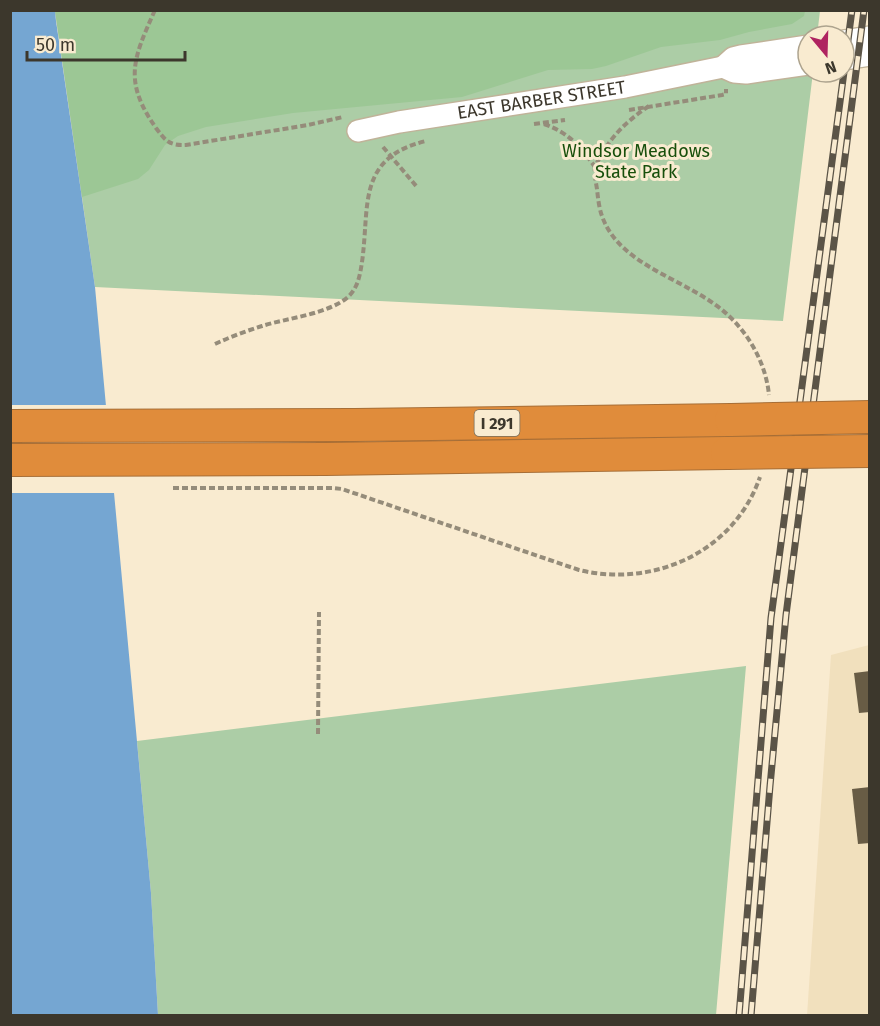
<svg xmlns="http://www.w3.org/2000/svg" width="880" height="1026" viewBox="0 0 880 1026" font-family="'Fira Sans',sans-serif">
	<rect width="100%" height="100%" fill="#f9ebd0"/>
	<polygon fill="#f1e0bd" points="869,645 869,1015 807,1016 831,655"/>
	<g fill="#accda6">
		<polygon points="55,11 820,11 817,36 808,36 813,72 783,321 95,287"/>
		<polygon points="746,666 716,1015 158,1015 151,893 137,741"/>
	</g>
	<polygon fill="#9cc795" points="55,11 805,11 804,16 792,24 749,32 720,40 661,47 606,66 592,69 548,70 462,97 293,113 206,127 178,136 165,145 149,170 138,179 82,197"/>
	<polygon fill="#75a6d2" points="10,11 55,11 56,21 95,287 151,893 158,1015 11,1015"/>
	<polygon fill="#f9ebd0" points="11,405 109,405 117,493 10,493"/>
	<g fill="#685c45">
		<polygon points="870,671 870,712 859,713 854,673"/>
		<polygon points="870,787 870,843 858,844 852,789"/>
	</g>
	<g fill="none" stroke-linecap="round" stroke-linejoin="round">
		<g stroke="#c0b399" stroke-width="24">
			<g id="minor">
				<polyline points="844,41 870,37"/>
				<polyline points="808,46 741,56 733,58 723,67 734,72 746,73 808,64"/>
				<polyline points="844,59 870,55"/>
				<path id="s1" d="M358,131L399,122L625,87L723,67"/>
			</g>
		</g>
		<g stroke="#a76e36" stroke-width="34">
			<g id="highway">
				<polyline points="10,426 355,425 731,420"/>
				<polyline points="10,460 326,459 727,453"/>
			</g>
		</g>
		<g stroke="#958c7a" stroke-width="4" stroke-dasharray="6 3" stroke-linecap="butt">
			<path d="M155,10C133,59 123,81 156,128C165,140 169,146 186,145L308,125L343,117"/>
			<path d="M649,106C628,120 611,136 599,159C598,161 596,164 595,167C594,173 596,183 597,189C598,198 599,208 602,216C620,268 692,280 729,316C751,337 766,365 769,395"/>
			<polyline points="629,110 722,95 726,94 726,89"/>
			<polyline points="534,124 565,120"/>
			<path d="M544,124C569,133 580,146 595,167"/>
			<polyline points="383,147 417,187"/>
			<path d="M215,344C230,337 246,331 262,326C287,318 330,314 349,296C358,287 360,275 362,262C370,206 356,158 426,141"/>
			<path d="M173,488H333L342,489L579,570C654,588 734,552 760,477"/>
			<polyline points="318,734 319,612"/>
		</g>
		<use href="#minor" stroke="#fff" stroke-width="21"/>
		<use href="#highway" stroke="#e08c3b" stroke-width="32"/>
		<g stroke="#5b5447" stroke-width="7">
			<g id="rail">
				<polyline points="844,70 852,10"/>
				<polyline points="739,1016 771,618 844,72"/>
				<polyline points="751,1016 770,786 786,615 864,10"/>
			</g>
		</g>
		<use href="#rail" stroke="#f9ebd0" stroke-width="4.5" stroke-dasharray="14" stroke-linecap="butt"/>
		<g stroke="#a76e36" stroke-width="34" stroke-linecap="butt">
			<g id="highway-bridge">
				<polyline points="731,420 870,417"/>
				<polyline points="727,453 870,451"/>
			</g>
		</g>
		<use href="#highway-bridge" stroke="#e08c3b" stroke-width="32"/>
	</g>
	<g text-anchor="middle" stroke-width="6" stroke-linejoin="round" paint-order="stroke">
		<rect fill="#f9ebd0" stroke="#756d5d" stroke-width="1.5" x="474.5" y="410" width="45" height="26" rx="4.5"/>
		<g font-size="16" font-weight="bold" fill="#3c372c">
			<text x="497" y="429">I 291</text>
		</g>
		<g font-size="18" fill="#3c372c" stroke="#f9ebd0">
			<text dy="6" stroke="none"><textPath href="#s1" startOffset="186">EAST BARBER STREET</textPath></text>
		</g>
		<g font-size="18" fill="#174f0b" stroke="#f9ebd0">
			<text x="636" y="157">Windsor Meadows<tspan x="636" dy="21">State Park</tspan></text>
		</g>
	</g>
	<rect width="880" height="1026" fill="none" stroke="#3c372c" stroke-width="24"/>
	<g transform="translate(826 54) rotate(161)"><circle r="28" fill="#f9ebd0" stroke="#ada38e" stroke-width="1.5"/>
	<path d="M0-4.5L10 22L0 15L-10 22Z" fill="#af2360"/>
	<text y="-9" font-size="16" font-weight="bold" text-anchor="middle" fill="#3c372c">N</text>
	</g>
	<path d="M27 51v9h158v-9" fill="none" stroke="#3c372c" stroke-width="3"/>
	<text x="36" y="51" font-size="18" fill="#3c372c" stroke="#f9ebd0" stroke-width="4.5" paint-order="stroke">50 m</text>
</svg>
